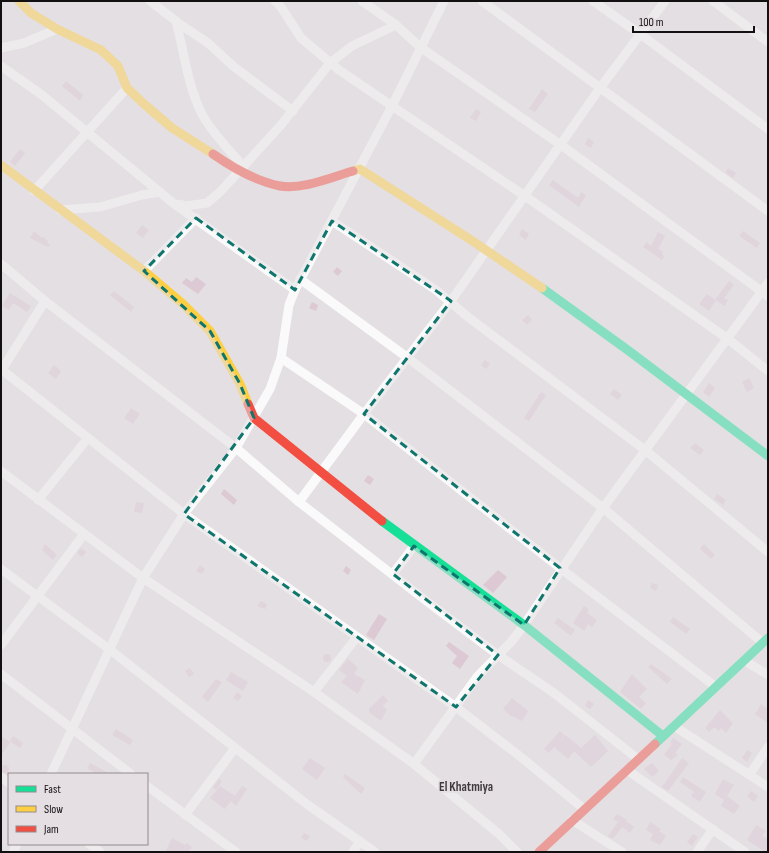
<svg xmlns="http://www.w3.org/2000/svg" width="769" height="853" viewBox="0 0 769 853" font-family="'Sofia Sans Condensed',sans-serif">
	<rect width="100%" height="100%" fill="#e4dfe2"/>
	<g fill="#dcc9d4">
		<polygon points="66,81 83,95 80,101 62,86"/>
		<polygon points="542,89 548,94 535,112 529,109"/>
		<polygon points="476,109 481,112 476,121 470,118"/>
		<polygon points="588,138 594,142 591,148 585,144"/>
		<polygon points="20,149 25,153 15,166 10,162"/>
		<polygon points="728,168 736,173 733,178 726,173"/>
		<polygon points="553,180 578,198 581,192 586,195 579,207 549,185"/>
		<polygon points="142,225 149,230 143,238 136,233"/>
		<polygon points="522,229 529,234 526,240 519,235"/>
		<polygon points="34,231 42,238 43,237 48,241 47,243 50,245 48,247 30,238"/>
		<polygon points="743,231 760,243 757,248 739,236"/>
		<polygon points="658,232 665,236 658,249 663,252 662,254 664,257 662,260 643,247 647,242 651,246"/>
		<polygon points="337,267 342,271 338,276 333,272"/>
		<polygon points="196,277 206,284 198,294 182,283 186,278 192,282"/>
		<polygon points="729,281 734,285 724,298 728,300 724,306 716,300 709,311 699,304 707,294 715,300"/>
		<polygon points="114,291 134,307 131,312 110,295"/>
		<polygon points="10,293 31,306 27,312 13,303 9,310 2,306"/>
		<polygon points="312,302 318,305 316,311 309,308"/>
		<polygon points="528,315 532,320 527,325 522,320"/>
		<polygon points="485,360 490,364 486,369 481,365"/>
		<polygon points="54,365 61,371 56,379 48,373"/>
		<polygon points="749,378 754,388 747,392 742,382"/>
		<polygon points="709,383 715,388 709,397 703,392"/>
		<polygon points="614,389 622,395 618,400 610,394"/>
		<polygon points="541,392 546,395 529,421 524,418"/>
		<polygon points="131,408 140,414 133,424 124,418"/>
		<polygon points="695,443 704,450 700,455 690,448"/>
		<polygon points="368,475 374,479 370,485 364,481"/>
		<polygon points="224,489 237,500 234,505 221,494"/>
		<polygon points="717,494 726,500 723,505 714,499"/>
		<polygon points="136,502 144,503 142,513 134,512"/>
		<polygon points="45,544 57,555 53,560 42,550"/>
		<polygon points="704,544 715,555 711,559 700,549"/>
		<polygon points="81,548 86,552 82,557 77,553"/>
		<polygon points="200,565 205,569 202,574 196,571"/>
		<polygon points="346,566 351,570 348,575 343,571"/>
		<polygon points="498,570 507,577 493,593 483,585"/>
		<polygon points="652,583 658,585 656,591 650,588"/>
		<polygon points="261,601 267,604 265,609 257,606"/>
		<polygon points="584,606 589,610 587,613 597,620 592,627 588,624 584,631 573,623"/>
		<polygon points="379,614 387,619 374,640 366,635"/>
		<polygon points="673,617 690,629 686,634 670,622"/>
		<polygon points="558,618 575,630 571,636 554,623"/>
		<polygon points="449,642 469,656 460,669 452,663 457,656 446,646"/>
		<circle cx="327" cy="658" r="4"/>
		<polygon points="350,656 348,659 358,668 354,674 365,680 358,694 341,682 347,676 339,670"/>
		<polygon points="651,664 672,679 667,684 648,667"/>
		<polygon points="190,668 194,674 189,677 185,671"/>
		<polygon points="231,672 248,682 243,691 226,680"/>
		<polygon points="632,674 647,689 639,697 646,703 641,709 620,692"/>
		<polygon points="216,679 222,682 208,702 202,697"/>
		<polygon points="237,692 242,696 238,701 233,698"/>
		<polygon points="383,695 388,701 382,706 387,709 381,721 369,712 369,709"/>
		<polygon points="512,698 528,711 522,721 513,716 512,717 503,709"/>
		<polygon points="588,700 594,704 590,709 585,706"/>
		<polygon points="761,704 768,709 768,723 755,714"/>
		<polygon points="720,710 733,723 726,733 721,728 719,731 714,727 709,732 705,728"/>
		<polygon points="116,729 133,740 130,745 112,735"/>
		<polygon points="560,731 564,735 558,743 565,735 581,748 595,735 608,751 591,767 574,751 568,759 554,747 549,753 544,749"/>
		<polygon points="1,736 10,742 1,756"/>
		<polygon points="13,736 23,743 20,748 10,741"/>
		<polygon points="673,738 682,744 675,753 678,755 671,760 664,755 672,744 670,743"/>
		<polygon points="747,750 752,753 747,762 742,758"/>
		<polygon points="310,758 325,768 317,780 302,769"/>
		<polygon points="682,758 689,763 668,791 662,787"/>
		<polygon points="90,763 110,774 97,774 87,768"/>
		<polygon points="652,763 659,771 652,777 644,769"/>
		<circle cx="5" cy="769" r="4"/>
		<polygon points="345,774 365,788 361,794 343,777"/>
		<polygon points="683,777 706,792 700,802 691,796 694,792 680,782"/>
		<polygon points="219,779 222,781 216,790 213,787"/>
		<polygon points="723,779 734,785 727,796 740,806 734,814 721,806 724,800 715,794"/>
		<polygon points="220,786 235,796 242,786 247,789 236,806 231,801 225,809 210,798"/>
		<polygon points="751,791 758,796 754,802 747,796"/>
		<polygon points="617,814 627,820 626,821 634,827 630,833 622,827 613,839 608,836 618,822 613,819"/>
		<polygon points="650,822 661,829 659,831 666,836 660,845 650,840 653,834 646,830"/>
		<polygon points="756,825 766,831 762,836 768,839 768,852 765,852 747,840"/>
		<polygon points="304,833 310,836 307,841 301,838"/>
		<polygon points="693,834 698,837 692,846 687,842"/>
		<polygon points="172,838 185,845 186,843 192,847 188,852 165,852"/>
	</g>
	<g fill="none" stroke-linecap="round" stroke-linejoin="round">
		<g stroke="#fbfafb" stroke-width="9">
			<polyline points="150,1 181,25 208,43 233,66 293,111"/>
			<polyline points="275,1 281,7 301,38 339,70 525,196 728,339 768,371"/>
			<polyline points="362,1 396,25 420,47 561,145 768,296"/>
			<polyline points="482,1 768,211"/>
			<polyline points="593,1 640,34 768,129"/>
			<polyline points="713,1 768,42"/>
			<path d="M176,21C184,52 188,88 203,116C214,135 230,151 244,167"/>
			<polyline points="1,48 24,43 57,29"/>
			<polyline points="1,66 42,95 173,203 295,290"/>
			<polyline points="34,191 127,88"/>
			<polyline points="179,204 186,206 207,203 220,192 281,125 330,63 352,46 396,25"/>
			<polyline points="60,210 100,207 142,195 160,192"/>
			<polyline points="332,221 436,290 468,317 645,450 768,552"/>
			<polyline points="1,264 45,301 236,448 299,502 429,603 498,655 554,693 638,759"/>
			<polyline points="144,271 196,218"/>
			<polyline points="300,279 408,358 603,508 763,643"/>
			<polyline points="281,358 364,414 560,568 716,687"/>
			<polyline points="1,369 184,514 456,707 522,758 584,809"/>
			<polyline points="1,371 45,301"/>
			<polyline points="1,471 143,578 314,692 414,764 499,834 517,852"/>
			<polyline points="38,500 88,438"/>
			<polyline points="299,502 364,414 451,301 600,88 665,1"/>
			<polyline points="1,569 109,649 308,805 375,852"/>
			<polyline points="393,574 414,546"/>
			<polyline points="1,645 84,534"/>
			<polyline points="745,661 768,675"/>
			<polyline points="1,674 131,774"/>
			<polyline points="314,692 357,637"/>
			<polyline points="674,726 768,787"/>
			<polyline points="414,764 477,677 512,641 524,625 603,508 768,283"/>
			<polyline points="627,770 745,852"/>
			<polyline points="51,774 143,578 184,514 236,448 270,389 281,358 289,305 295,290 392,106 444,1"/>
			<polyline points="750,774 768,747"/>
			<polyline points="1,777 9,783"/>
			<polyline points="147,786 236,852"/>
			<polyline points="185,815 235,748"/>
			<polyline points="572,820 622,852"/>
			<polyline points="89,844 100,852"/>
			<polyline points="13,852 17,844"/>
			<polyline points="353,852 360,841"/>
			<polyline points="697,852 713,829"/>
		</g>
		<g stroke="#16e098" stroke-width="9">
			<polyline points="542,288 629,351 768,456"/>
			<polyline points="382,521 524,625 663,736"/>
			<polyline points="655,744 768,638"/>
		</g>
		<g stroke="#ffcf43" stroke-width="9">
			<polyline points="19,1 31,13 57,29 101,50 118,66 127,88 144,104 172,128 213,154"/>
			<polyline points="1,165 144,271 183,304 210,331 240,384 248,404"/>
			<polyline points="353,171 360,169 471,240 542,288"/>
		</g>
		<g stroke="#f24e42" stroke-width="9">
			<path d="M213,154C233,168 255,181 280,186C302,190 332,177 353,171"/>
			<polyline points="248,404 254,418 382,521"/>
			<polyline points="539,852 655,744"/>
		</g>
	</g>
	<path d="M0 0H769V853H0ZM196,218L295,290L332,221L451,301L364,414L560,568L524,625L414,546L393,574L498,655L456,707L184,514L254,418L240,384L210,331L144,271Z" fill="#e4dfe2" fill-opacity=".55" fill-rule="evenodd"/>
	<path fill="none" stroke="#0f766e" stroke-width="3" stroke-dasharray="8 5" stroke-linejoin="round" d="M196,218L295,290L332,221L451,301L364,414L560,568L524,625L414,546L393,574L498,655L456,707L184,514L254,418L240,384L210,331L144,271Z"/>
	<g text-anchor="middle" stroke-width="3.5" stroke-linejoin="round" paint-order="stroke">
		<g font-size="13" font-weight="bold" fill="#3f3a3d" stroke="#e5dee2">
			<text x="466" y="791">El Khatmiya</text>
		</g>
	</g>
	<rect width="769" height="853" fill="none" stroke="#121011" stroke-width="4"/>
	<rect x="8" y="773" width="140" height="72" fill="#e5dee2" stroke="#918c8e"/>
	<rect x="16" y="786" width="20" height="6" fill="#16e098" stroke="#918c8e"/>
	<text x="44" y="793" font-size="12" fill="#121011">Fast</text>
	<rect x="16" y="806" width="20" height="6" fill="#ffcf43" stroke="#918c8e"/>
	<text x="44" y="813" font-size="12" fill="#121011">Slow</text>
	<rect x="16" y="826" width="20" height="6" fill="#f24e42" stroke="#918c8e"/>
	<text x="44" y="833" font-size="12" fill="#121011">Jam</text>
	<path d="M633 26v6h121v-6" fill="none" stroke="#121011" stroke-width="2"/>
	<text x="639" y="26" font-size="12" fill="#121011" stroke="#e5dee2" stroke-width="3" paint-order="stroke">100 m</text>
</svg>
